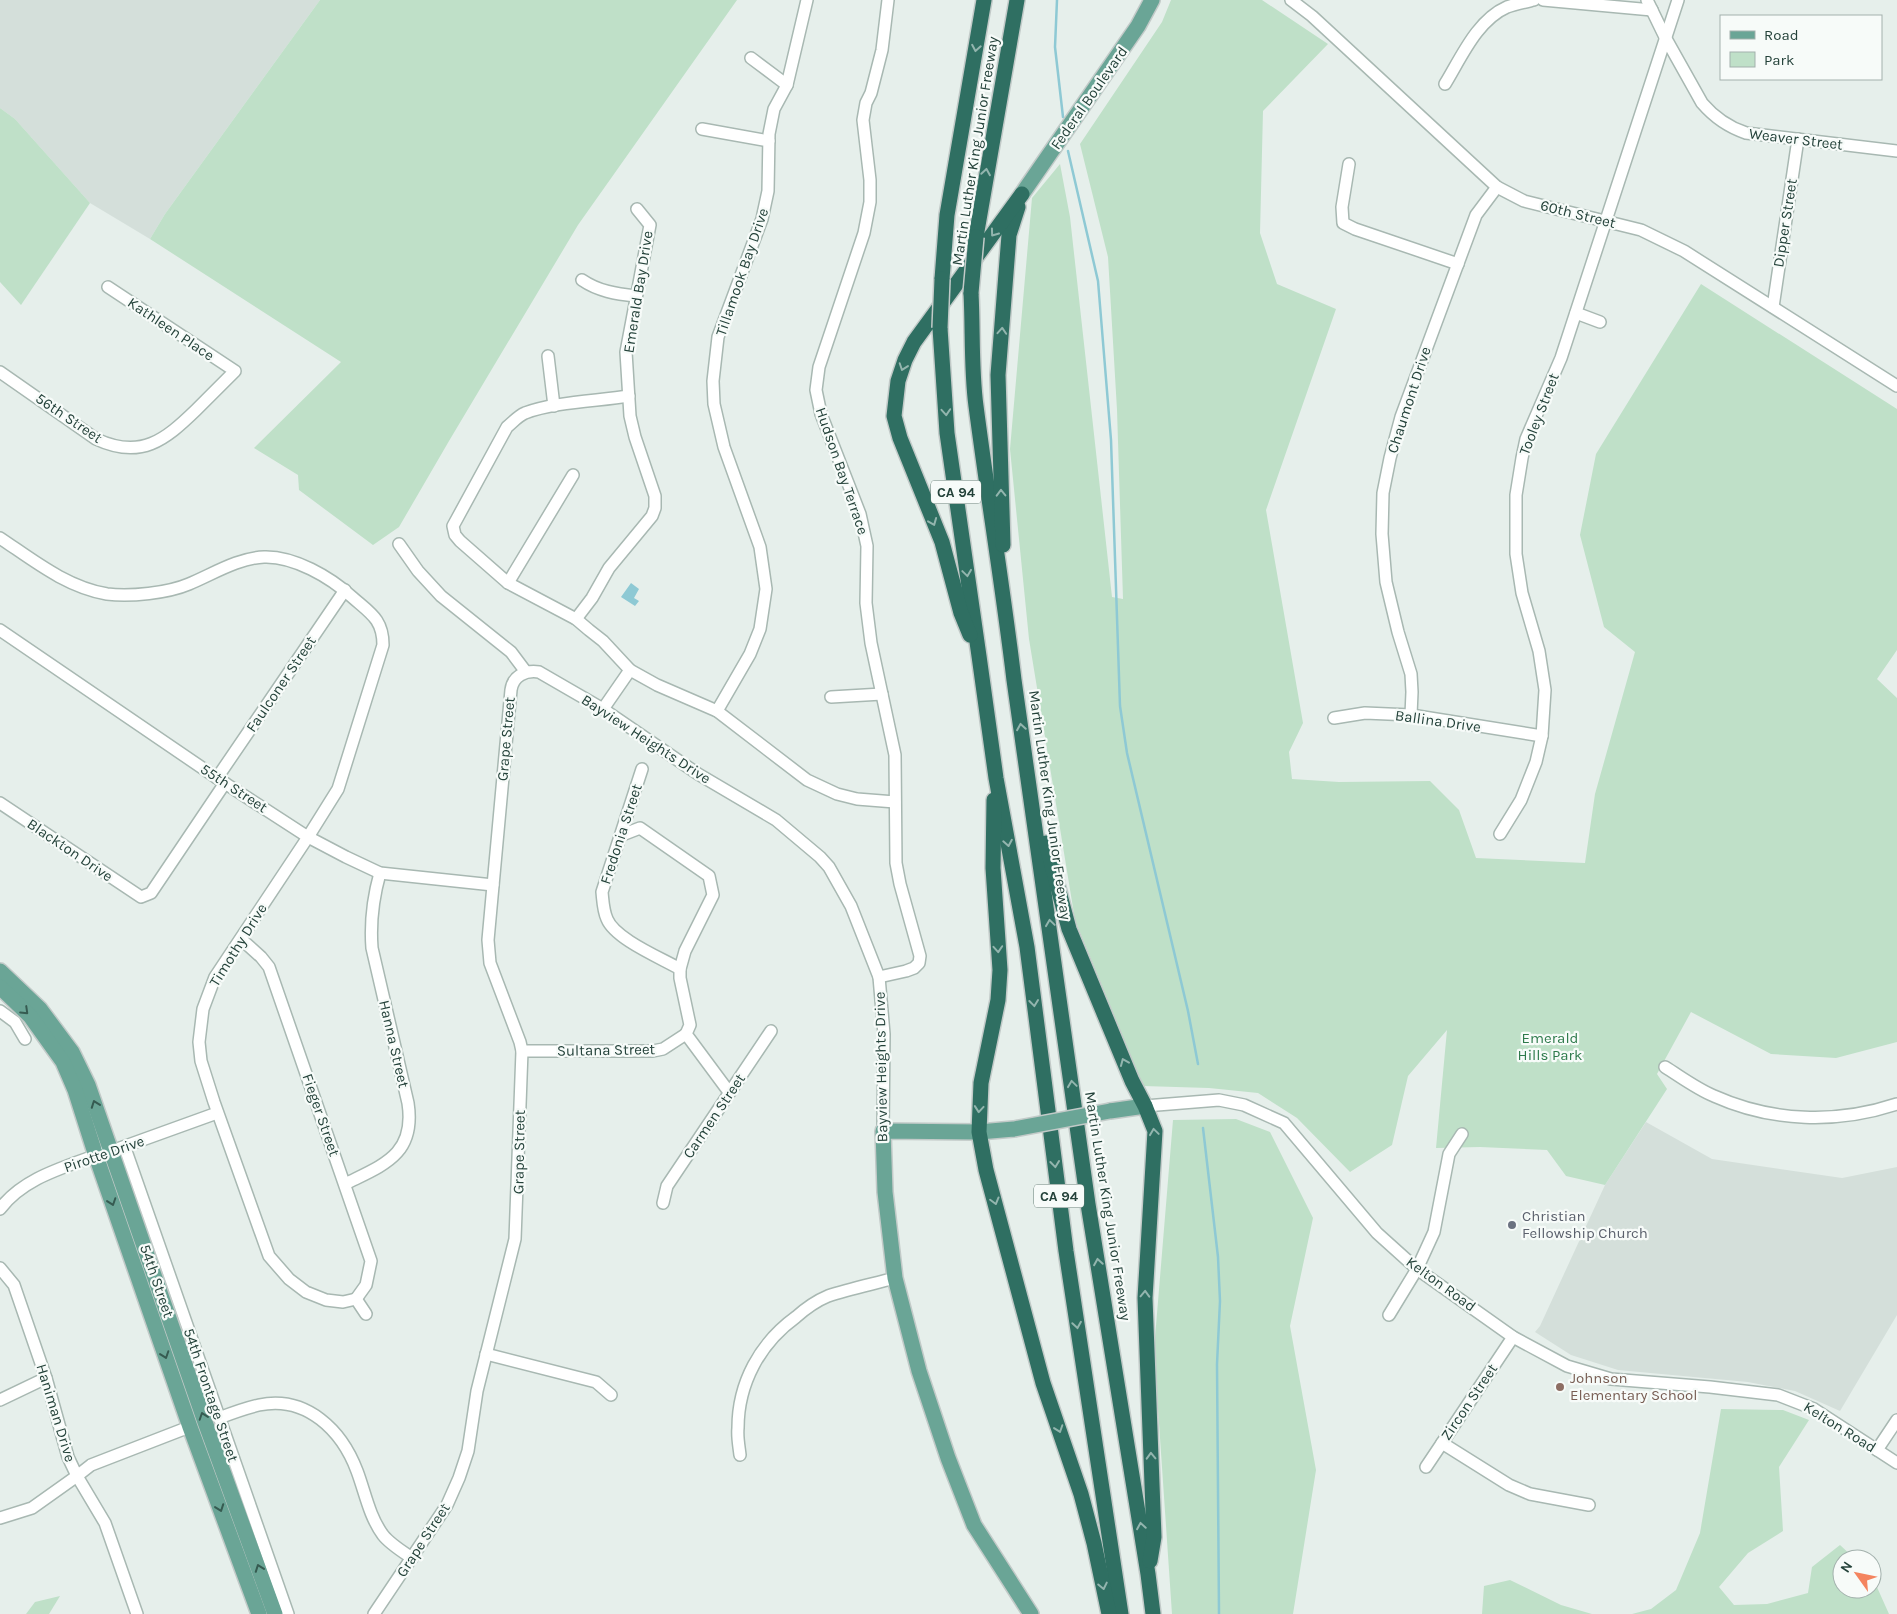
<svg xmlns="http://www.w3.org/2000/svg" width="1897" height="1614" viewBox="0 0 1897 1614" font-family="Karla,sans-serif">
	<rect width="100%" height="100%" fill="#e6efeb"/>
	<g fill="#d4dfda">
		<polygon points="0,0 320,0 165,214 150,239 90,203 15,119 0,108"/>
		<polygon points="1646,1122 1712,1159 1842,1178 1897,1167 1897,1315 1840,1411 1795,1391 1748,1382 1618,1370 1571,1355 1535,1332 1540,1326 1605,1185"/>
	</g>
	<g fill="#bfe0c8">
		<polygon points="320,0 737,0 578,225 449,441 399,527 373,545 299,490 298,475 254,448 341,362 150,239 165,214"/>
		<polygon points="1171,0 1262,0 1328,44 1263,111 1260,233 1277,284 1336,309 1266,510 1303,723 1289,752 1292,779 1339,782 1430,781 1459,810 1476,858 1585,863 1595,794 1635,652 1604,627 1580,535 1596,454 1701,284 1897,409 1897,650 1877,679 1897,698 1897,1042 1836,1058 1771,1054 1691,1012 1657,1074 1667,1089 1605,1185 1566,1176 1547,1150 1480,1147 1436,1148 1447,1030 1408,1076 1392,1145 1350,1172 1297,1118 1258,1093 1209,1088 1143,1086 1075,920 1029,639 1010,449 1032,198 1060,164 1070,217 1112,597 1123,599 1117,410 1108,257 1080,144 1162,22"/>
		<polygon points="0,108 15,119 90,203 21,305 0,282"/>
		<polygon points="1236,1119 1270,1132 1313,1218 1290,1326 1316,1470 1293,1614 1172,1614 1154,1350 1173,1120"/>
		<polygon points="1721,1409 1783,1410 1809,1420 1779,1467 1783,1531 1748,1553 1719,1587 1734,1605 1767,1604 1808,1593 1812,1567 1840,1545 1855,1559 1842,1559 1842,1589 1872,1589 1872,1576 1889,1614 1632,1614 1651,1609 1676,1590 1700,1533"/>
		<polygon points="1510,1580 1561,1605 1592,1614 1482,1614 1484,1586"/>
		<polygon points="60,1596 49,1614 26,1614 35,1602"/>
	</g>
	<polygon fill="#8ec9d4" points="631,583 639,589 634,598 639,601 635,606 621,597"/>
	<g fill="none" stroke-linecap="round" stroke-linejoin="round">
		<g stroke="#8ec9d4" stroke-width="2.5">
			<polyline points="1057,0 1055,47 1063,117"/>
			<polyline points="1068,151 1098,281 1111,440 1120,706 1127,753 1188,1011 1198,1064"/>
			<polyline points="1203,1128 1218,1257 1220,1301 1217,1364 1219,1614"/>
		</g>
		<g stroke="#a8b8b2" stroke-width="14">
			<g id="minor">
				<polyline points="1291,0 1312,16 1497,187 1524,201 1641,230 1684,251 1897,386"/>
				<polyline points="1543,0 1652,10"/>
				<path d="M1647,0L1665,37L1702,103C1714,117 1728,127 1746,133L1897,151"/>
				<polyline points="751,58 787,85"/>
				<path d="M1445,84C1461,58 1477,20 1507,7C1515,4 1525,2 1534,0"/>
				<polyline points="702,129 769,141"/>
				<polyline points="1349,164 1342,207 1343,223 1355,229 1458,264"/>
				<path d="M582,280C598,291 616,294 636,296"/>
				<polyline points="1773,307 1798,139"/>
				<polyline points="1576,313 1600,322"/>
				<polyline points="548,356 554,406"/>
				<path d="M0,372L96,439C141,460 165,440 196,410C209,397 222,384 235,371L108,287"/>
				<path d="M629,396C598,401 554,402 525,413C518,416 513,422 507,427L453,526L455,535L460,541L508,583L576,619L589,630L603,641L630,670L657,685L717,711L807,780L837,794L857,799L895,802"/>
				<path d="M0,538C33,560 66,587 107,594C130,597 168,593 189,584C213,574 238,558 264,557C294,556 330,577 352,597C370,613 383,619 383,645L338,789L308,837L215,977L203,1009L199,1042L201,1061L214,1102L269,1256L289,1279L306,1292L326,1300L343,1302L356,1299"/>
				<polyline points="399,544 418,571 441,596 511,652 526,672"/>
				<polyline points="508,583 573,475"/>
				<polyline points="576,619 592,598 609,568 652,516 655,508 655,496 635,437 630,416 626,352 650,225 637,209"/>
				<polyline points="0,630 217,778 308,837 346,857 380,873 493,885"/>
				<polyline points="831,697 882,694"/>
				<polyline points="603,709 630,670"/>
				<polyline points="717,711 750,654 760,629 766,589 760,547 724,447 714,404 713,381 718,337 762,219 768,191 769,134 774,109 787,85 807,0"/>
				<polyline points="1411,715 1412,692 1411,674 1398,632 1386,582 1382,534 1383,493 1390,458 1401,417 1476,215 1497,187"/>
				<polyline points="1334,718 1365,713 1411,715 1542,736"/>
				<path d="M642,769L602,892C603,901 603,910 607,919C615,939 661,958 680,969"/>
				<polyline points="217,778 345,590"/>
				<polyline points="0,803 141,897 151,893 225,783"/>
				<polyline points="1500,834 1521,800 1536,762 1542,736 1545,690 1539,651 1522,593 1516,554 1516,495 1522,458 1526,439 1561,358 1678,0"/>
				<polyline points="622,835 640,828 709,876 713,895 685,951 680,969 680,978 690,1025 686,1034 729,1092"/>
				<polyline points="241,939 261,957 269,967 371,1261 366,1285 356,1299"/>
				<polyline points="879,977 906,971 914,968 919,963 920,956 900,884 896,863 895,755 871,643 866,603 867,546 860,514 821,414 816,390 819,367 864,233 870,202 870,180 863,120 866,103 871,93 882,50 888,0"/>
				<polyline points="0,1011 15,1022 25,1039"/>
				<polyline points="522,1051 653,1051 663,1049 686,1034"/>
				<path d="M1665,1067C1681,1077 1697,1089 1714,1096C1772,1122 1837,1124 1897,1104"/>
				<polyline points="1145,1106 1219,1100 1244,1105 1284,1123 1377,1233 1417,1269 1513,1337 1567,1366 1611,1379 1710,1387 1778,1395 1814,1409 1897,1463"/>
				<polyline points="120,1148 217,1113"/>
				<polyline points="125,1148 288,1614"/>
				<path d="M345,1184C383,1165 416,1155 408,1103L372,948C370,922 373,898 380,873"/>
				<polyline points="663,1203 667,1186 771,1031"/>
				<path d="M0,1209C24,1177 66,1167 102,1153"/>
				<polyline points="0,1268 14,1285 46,1378 68,1457 77,1476 105,1523 137,1614"/>
				<polyline points="356,1299 366,1314"/>
				<polyline points="1389,1315 1417,1269 1434,1232 1449,1154 1462,1134"/>
				<polyline points="486,1354 596,1382 611,1395"/>
				<polyline points="0,1400 46,1378"/>
				<path d="M219,1418C232,1413 246,1408 259,1405C307,1395 342,1431 357,1471C365,1492 369,1516 383,1535C390,1544 403,1552 412,1558"/>
				<polyline points="1442,1443 1509,1485 1530,1494 1589,1505"/>
				<polyline points="1877,1450 1897,1420"/>
				<path d="M740,1455C739,1446 737,1437 738,1428C738,1383 760,1343 796,1317C805,1309 816,1301 828,1296C849,1289 873,1284 895,1278"/>
				<polyline points="1426,1467 1513,1337"/>
				<polyline points="0,1518 32,1508 77,1476 91,1465 184,1429"/>
				<path d="M374,1614L447,1505L459,1478L468,1451L477,1391L515,1239L522,1051L520,1042L490,963L488,940L511,690C513,676 525,670 539,672L603,709L698,774L776,820L820,857L829,867L851,906L879,977L884,1034L883,1131"/>
			</g>
		</g>
		<g stroke="#c2cac8" stroke-width="18">
			<g id="major">
				<polyline points="1022,194 1138,26 1152,0"/>
				<polyline points="0,971 40,1009 72,1052 88,1085 205,1422 275,1614"/>
				<polyline points="0,987 30,1016 63,1062 75,1090 96,1156 190,1427 259,1614"/>
				<polyline points="1110,1111 1145,1106"/>
				<polyline points="1014,1129 979,1132 883,1131 885,1192 895,1278 919,1371 948,1458 974,1525 1031,1614"/>
			</g>
		</g>
		<g stroke="#c2cac8" stroke-width="18">
			<g id="highway">
				<polyline points="976,237 1017,0"/>
				<polyline points="942,279 947,215 984,0"/>
				<path d="M971,293C973,330 971,369 976,406C988,498 1003,588 1014,680L1088,1204L1148,1574L1153,1614"/>
				<polyline points="940,328 947,433 979,656 996,778 1027,947 1066,1251 1121,1614"/>
				<polyline points="1003,545 998,375 1009,235 1018,207"/>
				<polyline points="970,635 961,613 942,542 900,438 894,416 898,381 905,360 914,342 1022,194"/>
				<polyline points="994,800 993,868 1000,970 998,1000 981,1083 979,1132 986,1170 1043,1383 1081,1494 1094,1543 1109,1614"/>
				<polyline points="1046,843 1069,929 1132,1081 1145,1106 1155,1131 1145,1298 1154,1537 1150,1561"/>
			</g>
		</g>
		<use href="#minor" stroke="#fff" stroke-width="11"/>
		<use href="#major" stroke="#6aa596" stroke-width="15"/>
		<use href="#highway" stroke="#2f6f62" stroke-width="15"/>
		<g stroke="#c2cac8" stroke-width="18" stroke-linecap="butt">
			<polyline id="major-bridge" points="1014,1129 1110,1111"/>
		</g>
		<g stroke="#c2cac8" stroke-width="18" stroke-linecap="butt">
			<g id="highway-bridge">
				<polyline points="971,293 976,237"/>
				<polyline points="940,328 942,279"/>
			</g>
		</g>
		<use href="#major-bridge" stroke="#6aa596" stroke-width="15"/>
		<use href="#highway-bridge" stroke="#2f6f62" stroke-width="15"/>
	</g>
	<defs><path id="oneway-chevron" d="M-2-3.5L2.5 0L-2 3.5" fill="none" stroke-width="1.6" stroke-linecap="round" stroke-linejoin="round" transform="scale(1.25)"/></defs>
	<g stroke="#93b5ae">
		<use href="#oneway-chevron" transform="translate(976 48) rotate(100)"/>
		<use href="#oneway-chevron" transform="translate(986 172) rotate(-81)"/>
		<use href="#oneway-chevron" transform="translate(994 233) rotate(126)"/>
		<use href="#oneway-chevron" transform="translate(1002 331) rotate(-86)"/>
		<use href="#oneway-chevron" transform="translate(903 367) rotate(109)"/>
		<use href="#oneway-chevron" transform="translate(946 412) rotate(86)"/>
		<use href="#oneway-chevron" transform="translate(1001 493) rotate(-91)"/>
		<use href="#oneway-chevron" transform="translate(933 522) rotate(68)"/>
		<use href="#oneway-chevron" transform="translate(967 573) rotate(82)"/>
		<use href="#oneway-chevron" transform="translate(1021 727) rotate(-99)"/>
		<use href="#oneway-chevron" transform="translate(1008 843) rotate(80)"/>
		<use href="#oneway-chevron" transform="translate(1050 923) rotate(-98)"/>
		<use href="#oneway-chevron" transform="translate(998 949) rotate(86)"/>
		<use href="#oneway-chevron" transform="translate(1034 1003) rotate(83)"/>
		<use href="#oneway-chevron" transform="translate(1124 1062) rotate(-113)"/>
		<use href="#oneway-chevron" transform="translate(1072 1084) rotate(-98)"/>
		<use href="#oneway-chevron" transform="translate(979 1109) rotate(95)"/>
		<use href="#oneway-chevron" transform="translate(1154 1132) rotate(-98)"/>
		<use href="#oneway-chevron" transform="translate(1055 1164) rotate(83)"/>
		<use href="#oneway-chevron" transform="translate(995 1201) rotate(75)"/>
		<use href="#oneway-chevron" transform="translate(1098 1262) rotate(-99)"/>
		<use href="#oneway-chevron" transform="translate(1145 1294) rotate(-88)"/>
		<use href="#oneway-chevron" transform="translate(1077 1325) rotate(81)"/>
		<use href="#oneway-chevron" transform="translate(1059 1429) rotate(71)"/>
		<use href="#oneway-chevron" transform="translate(1151 1456) rotate(-92)"/>
		<use href="#oneway-chevron" transform="translate(1141 1526) rotate(-99)"/>
		<use href="#oneway-chevron" transform="translate(1103 1586) rotate(78)"/>
	</g>
	<g stroke="#365b51">
		<use href="#oneway-chevron" transform="translate(25 1011) rotate(44)"/>
		<use href="#oneway-chevron" transform="translate(95 1104) rotate(-110)"/>
		<use href="#oneway-chevron" transform="translate(112 1202) rotate(71)"/>
		<use href="#oneway-chevron" transform="translate(165 1355) rotate(71)"/>
		<use href="#oneway-chevron" transform="translate(203 1416) rotate(-109)"/>
		<use href="#oneway-chevron" transform="translate(220 1508) rotate(70)"/>
		<use href="#oneway-chevron" transform="translate(259 1568) rotate(-110)"/>
	</g>
	<circle fill="#6b7280" stroke="#f7fbf9" stroke-width="2" cx="1512" cy="1225" r="5"/>
	<circle fill="#8d6e63" stroke="#f7fbf9" stroke-width="2" cx="1560" cy="1387" r="5"/>
	<g text-anchor="middle" stroke-width="4.5" stroke-linejoin="round" paint-order="stroke">
		<g fill="#f7fbf9" stroke="#637a73" stroke-width="1">
			<rect x="931" y="480.5" width="50" height="23" rx="4"/>
			<rect x="1034" y="1184.5" width="50" height="23" rx="4"/>
		</g>
		<g font-size="14" font-weight="bold" fill="#24423a">
			<text x="956" y="497">CA 94</text>
			<text x="1059" y="1201">CA 94</text>
		</g>
		<g font-size="15" fill="#24423a" stroke="#f7fbf9">
			<text transform="translate(1089 98) rotate(-55)" y="5">Federal Boulevard</text>
			<text transform="translate(1796 139) rotate(7)" y="5">Weaver Street</text>
			<text transform="translate(975 151) rotate(-81)" y="5">Martin Luther King Junior Freeway</text>
			<text transform="translate(1578 214) rotate(14)" y="5">60th Street</text>
			<text transform="translate(1785 223) rotate(-81)" y="5">Dipper Street</text>
			<text transform="translate(742 272) rotate(-71)" y="5">Tillamook Bay Drive</text>
			<text transform="translate(638 292) rotate(-81)" y="5">Emerald Bay Drive</text>
			<text transform="translate(171 329) rotate(34)" y="5">Kathleen Place</text>
			<text transform="translate(1409 400) rotate(-72)" y="5">Chaumont Drive</text>
			<text transform="translate(1539 414) rotate(-69)" y="5">Tooley Street</text>
			<text transform="translate(69 418) rotate(34)" y="5">56th Street</text>
			<text transform="translate(842 471) rotate(71)" y="5">Hudson Bay Terrace</text>
			<text transform="translate(281 684) rotate(-56)" y="5">Faulconer Street</text>
			<text transform="translate(1438 721) rotate(8)" y="5">Ballina Drive</text>
			<text transform="translate(506 739) rotate(-85)" y="5">Grape Street</text>
			<text transform="translate(646 739) rotate(33)" y="5">Bayview Heights Drive</text>
			<text transform="translate(234 788) rotate(33)" y="5">55th Street</text>
			<text transform="translate(1050 805) rotate(82)" y="5">Martin Luther King Junior Freeway</text>
			<text transform="translate(621 834) rotate(-72)" y="5">Fredonia Street</text>
			<text transform="translate(70 850) rotate(34)" y="5">Blackton Drive</text>
			<text transform="translate(238 945) rotate(-58)" y="5">Timothy Drive</text>
			<text transform="translate(394 1044) rotate(77)" y="5">Hanna Street</text>
			<text transform="translate(606 1050) rotate(-1)" y="5">Sultana Street</text>
			<text transform="translate(881 1067) rotate(-91)" y="5">Bayview Heights Drive</text>
			<text transform="translate(321 1115) rotate(71)" y="5">Fieger Street</text>
			<text transform="translate(714 1116) rotate(-56)" y="5">Carmen Street</text>
			<text transform="translate(519 1152) rotate(-89)" y="5">Grape Street</text>
			<text transform="translate(104 1154) rotate(-19)" y="5">Pirotte Drive</text>
			<text transform="translate(1108 1206) rotate(81)" y="5">Martin Luther King Junior Freeway</text>
			<text transform="translate(157 1281) rotate(71)" y="5">54th Street</text>
			<text transform="translate(1441 1284) rotate(36)" y="5">Kelton Road</text>
			<text transform="translate(211 1395) rotate(71)" y="5">54th Frontage Street</text>
			<text transform="translate(1469 1402) rotate(-56)" y="5">Zircon Street</text>
			<text transform="translate(56 1413) rotate(73)" y="5">Haniman Drive</text>
			<text transform="translate(1840 1427) rotate(32)" y="5">Kelton Road</text>
			<text transform="translate(423 1540) rotate(-57)" y="5">Grape Street</text>
		</g>
		<g font-size="15" fill="#2d7a4b" stroke="#f7fbf9">
			<text x="1550" y="1043">Emerald<tspan x="1550" dy="17">Hills Park</tspan></text>
		</g>
		<g font-size="15" fill="#5b616d" stroke="#f7fbf9" text-anchor="start">
			<text x="1522" y="1221">Christian<tspan x="1522" dy="17">Fellowship Church</tspan></text>
		</g>
		<g font-size="15" fill="#785e54" stroke="#f7fbf9" text-anchor="start">
			<text x="1570" y="1383">Johnson<tspan x="1570" dy="17">Elementary School</tspan></text>
		</g>
	</g>
	<rect x="1720" y="15" width="162" height="65" fill="#f7fbf9" stroke="#a3b1ad"/>
	<rect x="1730" y="31" width="25" height="8" fill="#6aa596" stroke="#a3b1ad"/>
	<text x="1764" y="40" font-size="15" fill="#24423a">Road</text>
	<rect x="1730" y="52" width="25" height="15" fill="#bfe0c8" stroke="#a3b1ad"/>
	<text x="1764" y="65" font-size="15" fill="#24423a">Park</text>
	<g transform="translate(1857 1574) rotate(303)"><circle r="24" fill="#f7fbf9" stroke="#a3b1ad"/>
	<path d="M0-4L9 19L0 12L-9 19Z" fill="#f4845f"/>
	<text y="-8" font-size="14" font-weight="bold" text-anchor="middle" fill="#24423a">N</text>
	</g>
</svg>
